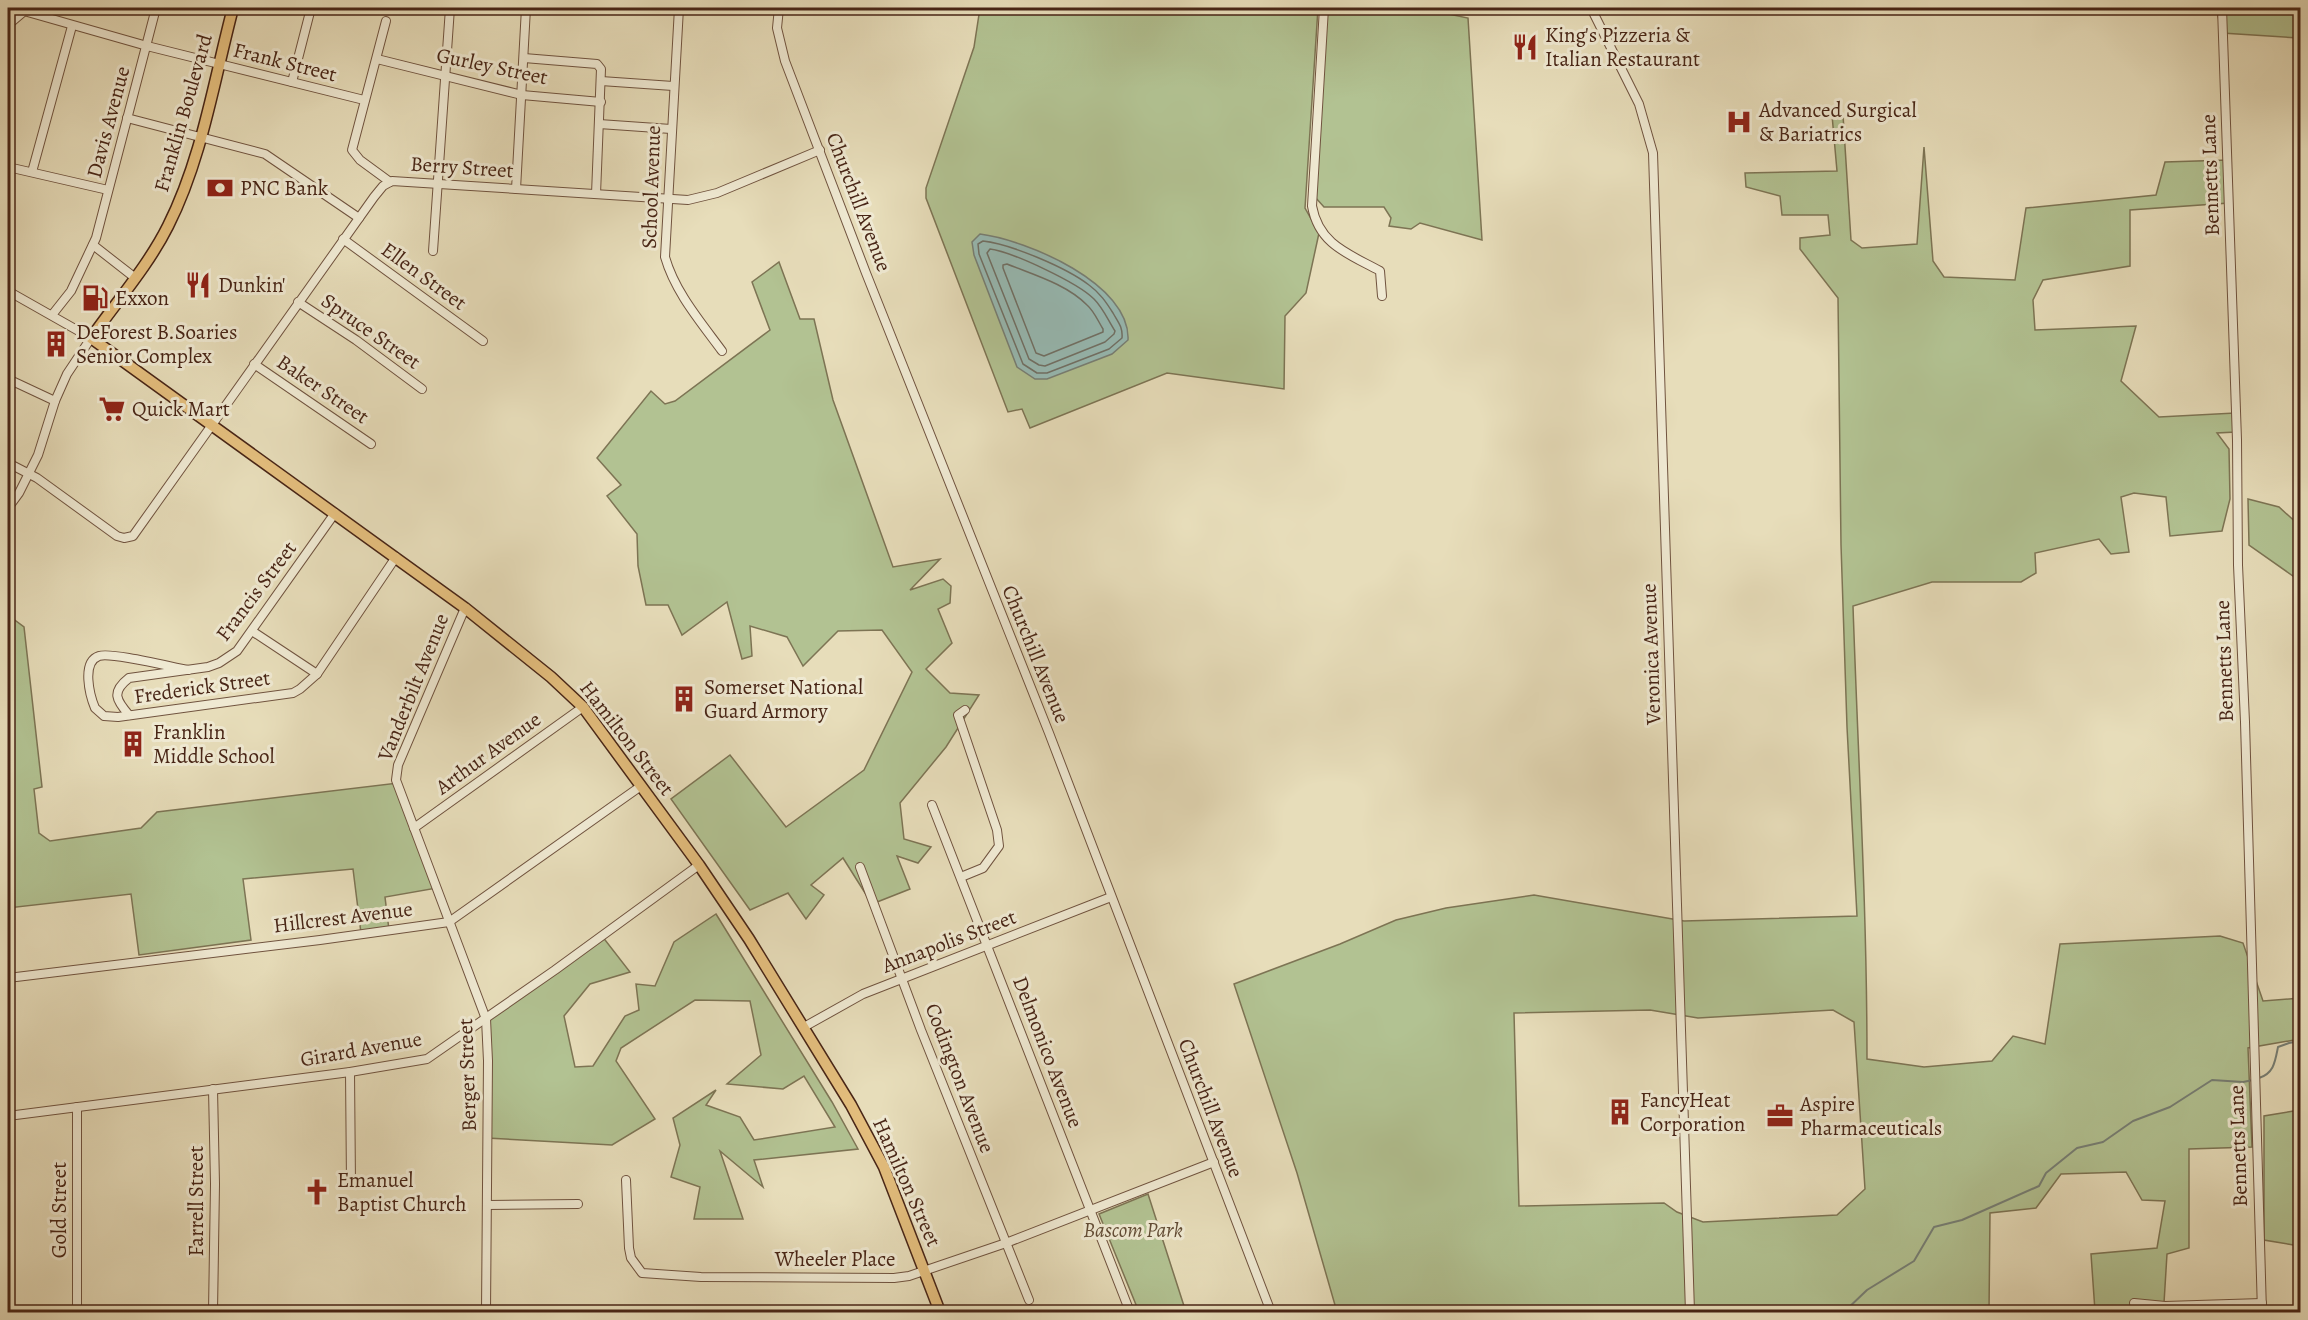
<svg xmlns="http://www.w3.org/2000/svg" width="2308" height="1320" viewBox="0 0 2308 1320" font-family="Alegreya,serif">
	<rect width="100%" height="100%" fill="#e7ddba"/>
	<filter id="stains"><feTurbulence type="fractalNoise" baseFrequency=".00333" numOctaves="4"/><feColorMatrix values="0 0 0 0 .2 0 0 0 0 .09 0 0 0 0 .02 0 0 0 .5 -.17"/></filter>
	<radialGradient id="worn" r=".72"><stop offset=".6" stop-color="#630" stop-opacity="0"/><stop offset="1" stop-color="#630" stop-opacity=".3"/></radialGradient>
	<g fill="#b2c292" stroke="#7d7454" stroke-width="1.5" fill-rule="evenodd">
		<polygon points="980,8 1318,8 1305,208 1319,233 1306,293 1285,316 1284,389 1167,373 1030,428 1022,409 1008,412 926,198 926,188 974,47"/>
		<polygon points="1325,8 1352,8 1368,12 1389,9 1420,14 1439,12 1468,18 1482,240 1420,223 1411,229 1389,226 1391,218 1384,207 1324,207 1315,197"/>
		<polygon points="2216,8 2256,8 2257,10 2263,8 2300,8 2300,57 2299,38 2222,33"/>
		<path d="M1832,115H1843L1851,240L1862,248L1917,244L1924,147L1933,261L1944,277L2015,280L2026,208L2156,195L2165,162L2228,160L2229,203L2130,210V266L2043,280L2033,300L2035,330L2136,326L2121,381L2159,417L2235,413L2236,432L2217,433L2229,449L2230,499L2222,531L2170,536L2166,497L2134,493L2121,497L2129,552L2111,554L2099,539L2035,553L2036,573L2021,582H1932L1853,606C1858,757 1867,908 1867,1059L1924,1067L1992,1061L2013,1036L2045,1044L2060,944L2220,936L2243,943L2263,1001L2300,998V1039L2248,1048L2252,1147L2189,1149V1248L2167,1254L2164,1303L2260,1300V1312L2095,1311L2091,1254L2157,1248L2165,1201L2142,1200L2126,1172L2061,1174L2036,1208L1990,1213L1989,1312H1337L1297,1173L1234,984L1340,944L1396,920L1446,908L1534,895L1684,921L1857,916L1847,727L1841,545L1838,298L1800,249V238L1830,235L1828,215H1782L1780,196L1746,187L1745,173L1837,171ZM1650,1010L1698,1018L1833,1010L1854,1022L1865,1189L1837,1215L1703,1222L1677,1212L1664,1203L1519,1206L1514,1013Z"/>
		<polygon points="779,262 800,319 814,319 833,400 893,567 940,559 910,590 943,579 951,586 950,603 938,609 952,643 926,669 950,693 979,695 946,747 900,803 904,839 931,847 918,863 897,856 910,889 872,904 843,858 811,885 824,895 806,919 788,893 750,910 671,799 730,755 786,827 864,770 912,672 882,630 838,631 803,666 787,637 750,626 752,656 742,659 727,602 682,635 668,605 646,605 638,566 637,534 607,496 621,485 597,458 651,391 665,404 675,401 770,330 752,282"/>
		<polygon points="2248,499 2279,507 2300,526 2300,581 2249,545"/>
		<polygon points="8,615 24,627 42,787 34,789 39,833 50,841 141,828 157,812 398,783 437,888 385,897 389,930 361,933 353,869 243,879 251,940 139,955 131,894 8,908"/>
		<polygon points="716,914 832,1102 858,1149 754,1160 763,1187 720,1151 743,1219 694,1219 700,1187 671,1177 680,1145 673,1118 716,1090 706,1105 740,1117 754,1140 835,1127 804,1076 783,1089 727,1084 761,1055 750,1001 695,1000 621,1048 616,1061 655,1119 612,1145 487,1138 486,1019 602,936 630,972 590,984 564,1016 575,1067 593,1066 625,1016 639,1010 636,984 655,986 674,942"/>
		<polygon points="2300,1110 2300,1246 2264,1240 2264,1116"/>
		<polygon points="1148,1194 1184,1306 1173,1312 1139,1312 1099,1214"/>
	</g>
	<path fill="#97bbb5" stroke="#777f75" stroke-width="1.5" d="M980,234C1027,240 1131,284 1128,340L1112,354L1047,379H1035L1017,367L974,255L972,242Z"/>
	<g fill="none" stroke-linecap="round" stroke-linejoin="round">
		<g stroke="#707066" stroke-width="1.5">
			<path d="M983,241C1011,244 1067,268 1089,285C1100,293 1106,302 1113,313C1118,322 1123,327 1122,338L1109,349L1047,373H1037L1023,364L979,254L978,244Z"/>
			<path d="M990,249C1013,252 1078,283 1094,299C1103,308 1108,320 1115,331L1114,334L1105,342L1045,366L1039,365L1029,359L987,253Z"/>
			<path d="M1007,264C1034,275 1066,284 1087,305C1094,311 1098,321 1103,329V332L1044,356L1036,353L1003,268V265Z"/>
		</g>
		<g stroke="#777f75" stroke-width="2">
			<path d="M2259,1078C2274,1073 2275,1062 2278,1047L2289,1043L2300,1041"/>
			<polyline points="1844,1312 1867,1290 1914,1261 1934,1227 1962,1220 2039,1186 2046,1173 2077,1148 2103,1142 2133,1121 2170,1107 2212,1080 2243,1082 2253,1080"/>
		</g>
		<g stroke="#70533f" stroke-width="10">
			<g id="minor">
				<path d="M679,8L665,257C675,292 700,321 722,351"/>
				<polyline points="779,8 777,28 785,61 866,273 1049,733 1271,1312"/>
				<path d="M1324,8L1312,206C1319,245 1349,254 1380,271L1382,296"/>
				<polyline points="1591,8 1639,104 1653,153 1690,1312"/>
				<polyline points="2222,8 2237,440 2238,565 2245,722 2262,1312"/>
				<polyline points="24,11 147,46 364,100"/>
				<polyline points="386,21 352,150 360,160 390,182"/>
				<polyline points="8,25 28,8"/>
				<polyline points="524,58 597,64 601,69 596,194"/>
				<polyline points="377,59 522,95 601,102"/>
				<polyline points="601,81 673,86"/>
				<polyline points="292,82 311,8"/>
				<polyline points="127,118 265,154 359,218"/>
				<polyline points="599,124 671,129"/>
				<polyline points="8,167 108,190"/>
				<polyline points="32,172 72,26"/>
				<polyline points="516,189 526,8"/>
				<polyline points="343,239 483,341"/>
				<polyline points="93,245 134,277"/>
				<polyline points="433,251 450,8"/>
				<polyline points="8,291 91,338 67,374 55,401 38,455 19,493 8,508"/>
				<polyline points="298,302 356,340 422,389"/>
				<polyline points="52,315 71,291 96,238 156,8"/>
				<polyline points="254,364 371,444"/>
				<polyline points="8,379 55,401"/>
				<polyline points="8,463 37,478 117,536 124,538 133,536 374,197 383,186 392,181 688,200 717,193 820,150"/>
				<polyline points="465,608 398,765 396,780 486,1019 488,1061 486,1312"/>
				<polyline points="252,631 317,674"/>
				<path d="M188,670C171,667 112,652 99,656C81,662 90,696 95,708L104,716L118,717L293,693L300,689L317,674L396,557"/>
				<path d="M129,715C116,700 111,692 129,678L208,667L219,663L237,651L335,513"/>
				<polyline points="932,805 1130,1312"/>
				<polyline points="414,828 583,707"/>
				<polyline points="860,867 921,1030 1029,1300"/>
				<polyline points="961,877 983,868 999,846 997,830 958,715 965,710"/>
				<polyline points="8,978 320,940 449,922 641,786"/>
				<polyline points="804,1027 863,994 1111,897"/>
				<polyline points="350,1072 351,1184"/>
				<polyline points="77,1107 77,1312"/>
				<polyline points="8,1116 350,1072 427,1059 555,970 699,865"/>
				<polyline points="626,1180 629,1248 631,1258 642,1273 701,1277 894,1278 909,1276 1006,1243 1214,1162"/>
				<polyline points="487,1205 578,1204"/>
				<polyline points="2134,1303 2165,1306 2262,1303"/>
				<polyline points="213,1312 215,1184 213,1089"/>
			</g>
		</g>
		<g stroke="#482516" stroke-width="13">
			<path id="major" d="M233,8C214,80 202,159 168,226C148,266 117,301 91,338L465,608L551,677L583,707L699,865L749,939L851,1105L884,1167L940,1312"/>
		</g>
		<use href="#minor" stroke="#efe9d2" stroke-width="8"/>
		<use href="#major" stroke="#e4be7d" stroke-width="10"/>
	</g>
	<defs>
		<g id="restaurant-bare" transform="scale(2.07)"><path d="M-5-6h1v4h1v-4h1v4h1v-4h1v5L-1.5 .5V6h-2V.5L-5-1ZM5-6V6H3V1.5H1.5Q1.5-4 5-6Z" fill="#8f2418" stroke="#efe9d2" stroke-width="2.5" paint-order="stroke"/></g>
		<g id="hospital-bare" transform="scale(2.07)"><path d="M-5-5h3v3.5h4V-5h3V5h-3V1.5h-4V5h-3Z" fill="#8f2418" stroke="#efe9d2" stroke-width="2.5" paint-order="stroke"/></g>
		<g id="bank-bare" transform="scale(2.07)"><path d="M-6-4H6V4H-6ZM0-2.3a2.3 2.3 0 1 0 0 4.6a2.3 2.3 0 1 0 0-4.6Z" fill="#8f2418" stroke="#efe9d2" stroke-width="2.5" paint-order="stroke"/></g>
		<g id="fuel-bare" transform="scale(2.07)"><path d="M-5.5-6h7V0h2V4h1.3V-2.5L3-4.5l.8-.8L6-3V5H2.5V1h-1V6h-7ZM-4.2-4.7v3.2H.2V-4.7Z" fill="#8f2418" stroke="#efe9d2" stroke-width="2.5" paint-order="stroke"/></g>
		<g id="building-bare" transform="scale(2.07)"><path d="M-4-6H4V6H1V3H-1V6H-4ZM-2.5-4.3h1.7v1.8h-1.7ZM.8-4.3h1.7v1.8H.8ZM-2.5-1h1.7V.8h-1.7ZM.8-1h1.7V.8H.8Z" fill="#8f2418" stroke="#efe9d2" stroke-width="2.5" paint-order="stroke"/></g>
		<g id="supermarket-bare" transform="scale(2.07)"><path d="M-6-5.5h2.5l.6 2H6L4.5 2H-2.5L-4.4-4H-6ZM-1.5 3.2a1.3 1.3 0 1 0 .1 0ZM3 3.2a1.3 1.3 0 1 0 .1 0Z" fill="#8f2418" stroke="#efe9d2" stroke-width="2.5" paint-order="stroke"/></g>
		<g id="office-bare" transform="scale(2.07)"><path d="M-6-3h4V-5.5h4V-3h4V5H-6ZM-1-4.5V-3h2v-1.5ZM-6 0V1H6V0Z" fill="#8f2418" stroke="#efe9d2" stroke-width="2.5" paint-order="stroke"/></g>
		<g id="church-bare" transform="scale(2.07)"><path d="M-1.2-6h2.4v3.5h3.3v2.4h-3.3V6h-2.4V-.1h-3.3v-2.4h3.3Z" fill="#8f2418" stroke="#efe9d2" stroke-width="2.5" paint-order="stroke"/></g>
	</defs>
	<g fill-rule="evenodd">
		<use href="#restaurant-bare" x="1525" y="47"/>
		<use href="#hospital-bare" x="1739" y="122"/>
		<use href="#bank-bare" x="220" y="188"/>
		<use href="#restaurant-bare" x="198" y="285"/>
		<use href="#fuel-bare" x="95" y="298"/>
		<use href="#building-bare" x="56" y="344"/>
		<use href="#supermarket-bare" x="112" y="409"/>
		<use href="#building-bare" x="684" y="699"/>
		<use href="#building-bare" x="133" y="744"/>
		<use href="#building-bare" x="1620" y="1112"/>
		<use href="#office-bare" x="1780" y="1116"/>
		<use href="#church-bare" x="317" y="1192"/>
	</g>
	<g text-anchor="middle" stroke-width="6" stroke-linejoin="round" paint-order="stroke">
		<g font-size="21" fill="#482516" stroke="#efe9d2" text-anchor="start">
			<text x="1545" y="42">King's Pizzeria &amp;<tspan x="1545" dy="24">Italian Restaurant</tspan></text>
			<text x="1759" y="117">Advanced Surgical<tspan x="1759" dy="24">&amp; Bariatrics</tspan></text>
			<text x="240" y="195">PNC Bank</text>
			<text x="218" y="292">Dunkin'</text>
			<text x="115" y="305">Exxon</text>
			<text x="76" y="339">DeForest B.Soaries<tspan x="76" dy="24">Senior Complex</tspan></text>
			<text x="132" y="416">Quick Mart</text>
			<text x="704" y="694">Somerset National<tspan x="704" dy="24">Guard Armory</tspan></text>
			<text x="153" y="739">Franklin<tspan x="153" dy="24">Middle School</tspan></text>
			<text x="1640" y="1107">FancyHeat<tspan x="1640" dy="24">Corporation</tspan></text>
			<text x="1800" y="1111">Aspire<tspan x="1800" dy="24">Pharmaceuticals</tspan></text>
			<text x="337" y="1187">Emanuel<tspan x="337" dy="24">Baptist Church</tspan></text>
		</g>
		<g font-size="21" fill="#482516" stroke="#efe9d2">
			<text transform="translate(285 62) rotate(14)" y="7">Frank Street</text>
			<text transform="translate(492 66) rotate(12)" y="7">Gurley Street</text>
			<text transform="translate(183 113) rotate(-74)" y="7">Franklin Boulevard</text>
			<text transform="translate(108 122) rotate(-75)" y="7">Davis Avenue</text>
			<text transform="translate(462 167) rotate(4)" y="7">Berry Street</text>
			<text transform="translate(2210 175) rotate(-92)" y="7">Bennetts Lane</text>
			<text transform="translate(651 187) rotate(-88)" y="7">School Avenue</text>
			<text transform="translate(859 202) rotate(69)" y="7">Churchill Avenue</text>
			<text transform="translate(424 276) rotate(36)" y="7">Ellen Street</text>
			<text transform="translate(371 331) rotate(35)" y="7">Spruce Street</text>
			<text transform="translate(323 389) rotate(34)" y="7">Baker Street</text>
			<text transform="translate(256 591) rotate(-53)" y="7">Francis Street</text>
			<text transform="translate(1036 654) rotate(68)" y="7">Churchill Avenue</text>
			<text transform="translate(1651 654) rotate(-92)" y="7">Veronica Avenue</text>
			<text transform="translate(2224 661) rotate(-92)" y="7">Bennetts Lane</text>
			<text transform="translate(202 687) rotate(-8)" y="7">Frederick Street</text>
			<text transform="translate(413 687) rotate(-68)" y="7">Vanderbilt Avenue</text>
			<text transform="translate(627 738) rotate(52)" y="7">Hamilton Street</text>
			<text transform="translate(488 753) rotate(-36)" y="7">Arthur Avenue</text>
			<text transform="translate(343 917) rotate(-7)" y="7">Hillcrest Avenue</text>
			<text transform="translate(949 941) rotate(-21)" y="7">Annapolis Street</text>
			<text transform="translate(361 1049) rotate(-10)" y="7">Girard Avenue</text>
			<text transform="translate(1048 1052) rotate(69)" y="7">Delmonico Avenue</text>
			<text transform="translate(467 1075) rotate(-92)" y="7">Berger Street</text>
			<text transform="translate(960 1078) rotate(69)" y="7">Codington Avenue</text>
			<text transform="translate(1211 1108) rotate(69)" y="7">Churchill Avenue</text>
			<text transform="translate(2238 1146) rotate(-92)" y="7">Bennetts Lane</text>
			<text transform="translate(907 1182) rotate(66)" y="7">Hamilton Street</text>
			<text transform="translate(196 1201) rotate(-90)" y="7">Farrell Street</text>
			<text transform="translate(59 1210) rotate(-90)" y="7">Gold Street</text>
			<text x="835" y="1266">Wheeler Place</text>
		</g>
		<g font-size="21" font-style="italic" fill="#624c35" stroke="#efe9d2">
			<text x="1133" y="1237">Bascom Park</text>
		</g>
	</g>
	<rect width="2308" height="1320" fill="none" stroke="#e7ddba" stroke-width="30"/>
	<rect x="9" y="9" width="2290" height="1302" fill="none" stroke="#482516" stroke-width="3"/>
	<rect x="15" y="15" width="2278" height="1290" fill="none" stroke="#482516" stroke-width="1.5"/>
	<rect width="100%" height="100%" filter="url(#stains)"/>
	<rect width="100%" height="100%" fill="url(#worn)"/>
</svg>
